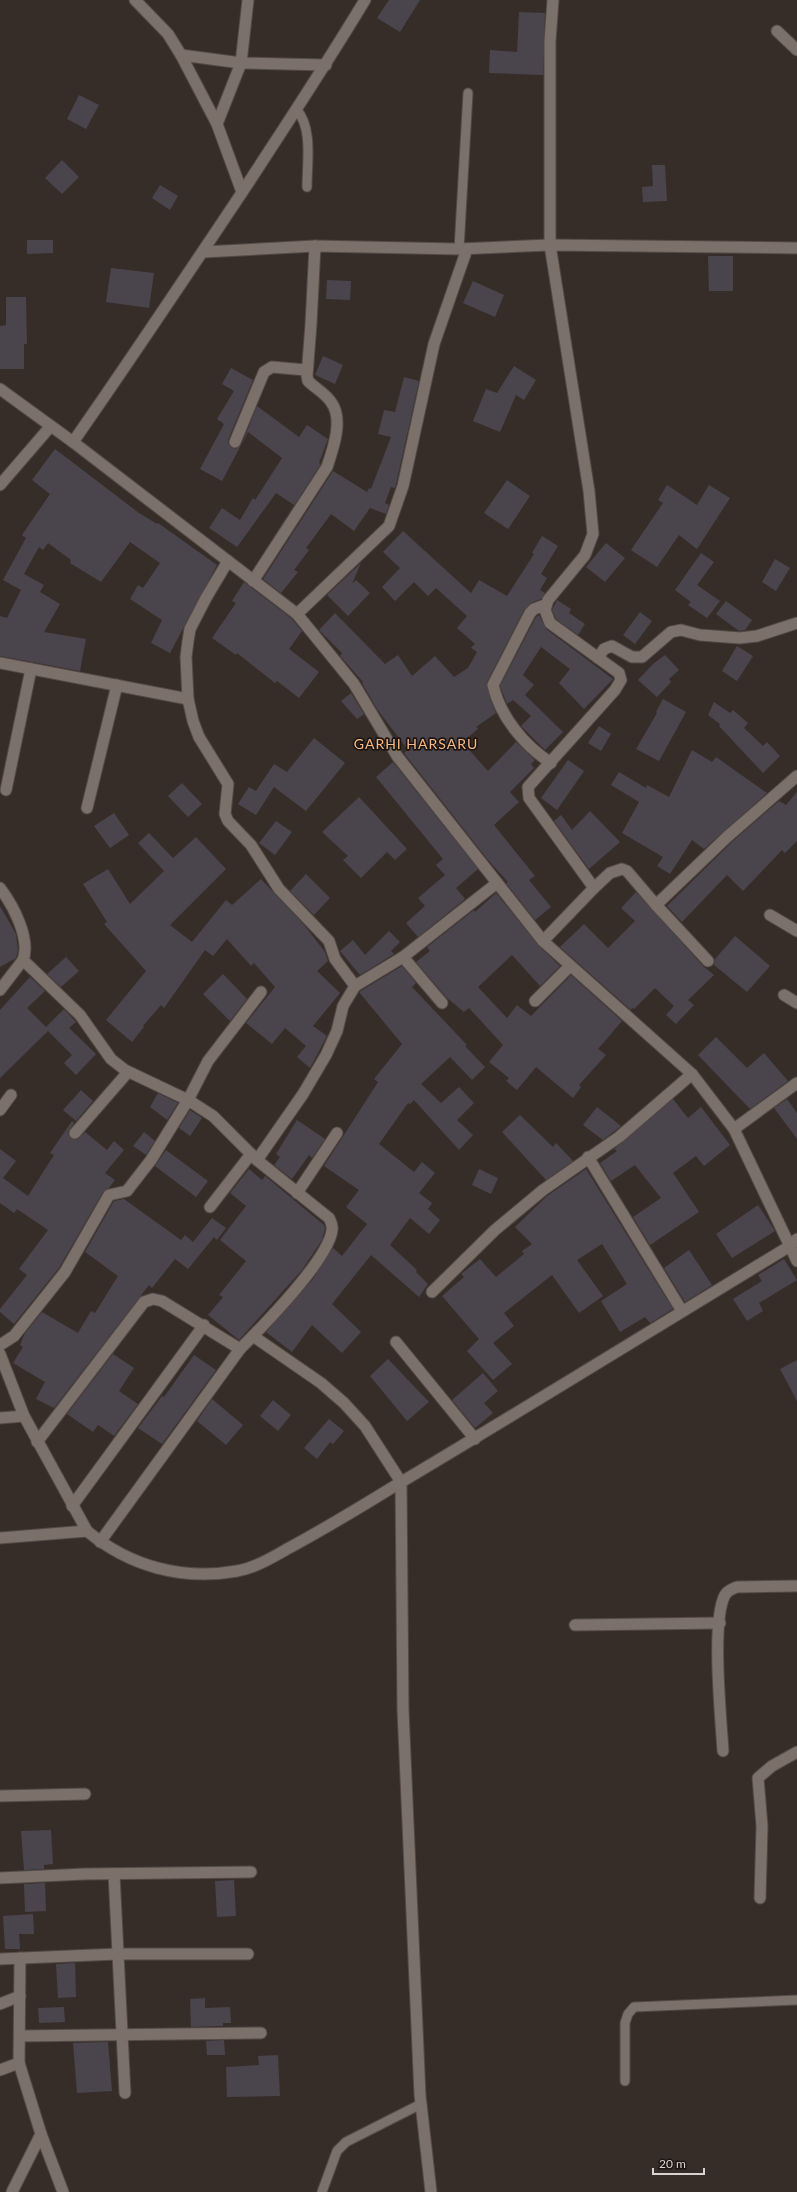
<svg xmlns="http://www.w3.org/2000/svg" width="797" height="2192" viewBox="0 0 797 2192" font-family="Lato,sans-serif">
	<rect width="100%" height="100%" fill="#372d28"/>
	<g fill="#4a444d">
		<polygon points="389,0 420,0 400,32 377,18"/>
		<polygon points="519,12 545,13 543,75 489,73 490,50 517,52"/>
		<polygon points="79,95 99,105 86,129 67,119"/>
		<polygon points="62,160 79,177 62,194 45,178"/>
		<polygon points="652,165 665,165 667,201 643,202 642,187 653,186"/>
		<polygon points="160,185 178,196 170,210 152,198"/>
		<polygon points="27,240 53,240 53,253 27,254"/>
		<polygon points="708,256 733,256 733,291 709,291"/>
		<polygon points="111,268 154,273 149,308 106,302"/>
		<polygon points="327,280 351,281 350,300 326,299"/>
		<polygon points="473,281 504,295 495,317 463,303"/>
		<polygon points="6,297 26,297 27,344 24,344 24,369 0,369 0,326 6,325"/>
		<polygon points="323,356 343,365 335,384 315,375"/>
		<polygon points="514,366 536,380 524,400 516,395 500,432 473,421 486,389 497,393"/>
		<polygon points="231,368 253,380 228,440 228,443 232,448 236,449 241,445 222,481 200,469 224,424 217,419 234,391 222,384"/>
		<polygon points="404,377 419,381 396,484 395,488 391,487 385,503 389,505 386,514 370,508 354,531 331,514 306,548 309,550 294,570 298,572 281,593 263,579 333,471 367,492 369,488 371,489 391,437 378,434 384,410 395,412"/>
		<polygon points="257,406 299,437 307,425 328,439 319,463 321,464 252,570 294,505 276,493 237,547 209,528 222,508 240,520 253,498 255,500 282,458 248,432 242,444"/>
		<polygon points="55,449 139,513 157,524 158,523 217,565 170,653 151,643 162,620 130,599 138,585 143,588 160,563 130,542 101,582 70,563 71,560 48,543 43,550 39,547 24,574 44,585 40,592 60,604 44,632 86,639 80,671 0,656 0,616 7,618 21,590 3,580 26,538 22,535 50,494 32,480"/>
		<polygon points="507,480 530,496 508,529 484,513"/>
		<polygon points="667,485 697,505 709,485 730,498 697,549 679,535 657,567 631,550 663,503 658,500"/>
		<polygon points="403,531 471,593 479,580 507,596 534,554 532,553 542,536 558,546 541,574 547,578 540,590 545,593 541,599 531,603 524,610 487,682 490,699 496,713 476,727 478,729 462,742 488,771 516,742 535,760 531,764 534,768 510,792 519,802 494,825 535,876 529,880 551,907 535,920 506,883 508,882 488,860 404,753 408,750 377,709 362,683 363,682 340,656 342,653 319,630 335,613 385,664 398,655 412,676 435,656 454,677 468,668 477,652 471,648 475,644 457,628 467,616 436,588 428,596 414,582 395,601 382,587 400,568 383,552"/>
		<polygon points="606,543 625,558 605,582 586,567"/>
		<polygon points="701,553 714,562 697,585 720,601 707,618 688,605 691,602 675,590"/>
		<polygon points="775,559 790,568 776,591 762,582"/>
		<polygon points="361,563 352,584 356,580 370,593 348,616 327,595"/>
		<polygon points="244,582 292,619 302,631 289,649 319,672 299,698 277,681 275,683 237,653 236,655 212,638 236,603 232,601"/>
		<polygon points="557,600 571,609 569,613 585,624 578,635 556,619 552,610"/>
		<polygon points="726,601 752,620 745,630 739,631 716,614"/>
		<polygon points="640,612 652,621 635,644 623,635"/>
		<polygon points="539,615 546,629 613,679 584,709 559,683 570,669 541,647 523,675 534,685 525,695 563,732 545,750 521,726 531,716 513,700 507,704 500,686 536,617"/>
		<polygon points="737,646 753,656 737,681 722,671"/>
		<polygon points="665,655 679,670 669,679 671,682 657,697 638,680 653,664"/>
		<polygon points="351,693 364,714 357,719 341,701"/>
		<polygon points="663,699 686,712 659,761 636,749 657,713 656,712"/>
		<polygon points="714,702 730,713 733,710 748,723 744,728 763,746 767,742 780,756 763,773 719,726 720,724 708,715"/>
		<polygon points="599,726 611,734 601,751 588,743"/>
		<polygon points="314,738 345,763 306,811 274,787 256,815 238,804 249,787 256,791 274,764 287,772"/>
		<polygon points="692,750 712,762 716,757 767,793 704,849 692,840 670,874 657,866 663,857 622,833 639,802 611,785 619,772 646,788 647,785 669,797"/>
		<polygon points="568,760 584,771 557,810 541,798"/>
		<polygon points="393,762 478,869 456,888 465,899 418,937 406,923 425,906 418,898 445,875 436,865 443,859 376,777"/>
		<polygon points="182,783 202,804 188,817 168,796"/>
		<polygon points="797,792 797,841 785,853 782,850 743,891 727,875 682,922 667,906 732,842 779,801 786,805"/>
		<polygon points="359,797 407,849 395,860 387,852 361,878 343,860 348,856 322,832"/>
		<polygon points="590,811 620,842 589,869 554,821 561,815 572,830"/>
		<polygon points="114,813 129,835 110,848 94,826"/>
		<polygon points="276,821 292,832 275,855 259,843"/>
		<polygon points="149,833 173,858 196,837 226,869 170,925 192,942 226,900 232,905 261,879 305,926 325,952 328,961 317,971 340,993 313,1026 327,1036 310,1068 297,1057 306,1046 285,1028 272,1044 246,1023 275,987 254,963 251,966 227,939 213,956 205,950 164,1008 161,1005 143,1026 144,1027 132,1042 106,1020 146,971 104,924 107,922 83,884 108,869 130,904 164,871 138,843"/>
		<polygon points="306,874 330,898 314,915 290,891"/>
		<polygon points="636,892 703,966 714,975 688,1000 694,1005 676,1024 666,1015 674,1006 655,988 634,1009 632,1008 631,1010 560,947 584,924 608,948 635,921 621,908"/>
		<polygon points="496,893 538,945 560,966 540,986 512,955 478,987 507,1018 517,1005 531,1016 571,975 622,1021 598,1049 606,1055 579,1085 581,1087 573,1098 536,1067 517,1090 506,1081 509,1078 489,1062 503,1045 469,1008 464,1012 447,998 416,962 430,951 427,947 474,910 475,912"/>
		<polygon points="0,906 16,934 18,951 16,958 0,967"/>
		<polygon points="389,931 400,942 391,951 394,954 360,975 340,951 353,940 365,955"/>
		<polygon points="735,936 770,966 747,992 714,965 715,959"/>
		<polygon points="66,957 79,971 61,987 47,974"/>
		<polygon points="402,966 416,983 412,987 467,1045 465,1046 485,1067 472,1080 450,1057 421,1084 441,1103 459,1087 474,1103 457,1120 473,1135 459,1150 414,1100 410,1104 408,1103 379,1144 414,1172 422,1162 435,1173 419,1193 432,1203 428,1209 440,1220 429,1234 410,1218 390,1245 417,1270 416,1272 428,1284 419,1297 371,1255 332,1304 361,1332 342,1353 312,1325 292,1352 266,1332 313,1279 333,1248 342,1256 367,1224 346,1207 359,1190 324,1166 378,1082 374,1079 402,1044 359,992"/>
		<polygon points="223,974 247,999 230,1021 203,994"/>
		<polygon points="30,977 45,991 27,1008 46,1027 64,1009 76,1022 69,1028 96,1054 76,1075 64,1063 72,1055 48,1031 0,1078 0,1010"/>
		<polygon points="716,1037 747,1068 764,1053 788,1081 750,1109 698,1055"/>
		<polygon points="81,1090 93,1101 76,1121 63,1110"/>
		<polygon points="158,1093 178,1103 167,1120 150,1107"/>
		<polygon points="673,1099 688,1118 701,1107 730,1145 704,1166 696,1156 673,1173 699,1212 650,1245 633,1217 661,1198 635,1165 611,1181 600,1163 617,1151 614,1149"/>
		<polygon points="787,1099 797,1113 797,1139 774,1108"/>
		<polygon points="597,1107 621,1126 603,1140 583,1125"/>
		<polygon points="190,1110 202,1118 190,1136 179,1128"/>
		<polygon points="520,1115 553,1147 556,1143 573,1161 546,1180 502,1132"/>
		<polygon points="297,1120 325,1139 312,1158 309,1155 292,1179 274,1165 280,1157 276,1154"/>
		<polygon points="72,1121 74,1123 68,1132 71,1138 78,1139 85,1132 107,1150 114,1141 124,1150 105,1173 115,1180 109,1188 103,1192 59,1268 14,1324 0,1312 0,1309 27,1275 19,1269 48,1230 17,1209 14,1213 0,1203 0,1149 16,1161 3,1178 28,1196 54,1155 50,1153"/>
		<polygon points="144,1132 155,1141 146,1155 133,1146"/>
		<polygon points="166,1150 208,1181 196,1197 155,1166"/>
		<polygon points="249,1169 262,1180 265,1176 324,1225 325,1228 322,1240 302,1270 239,1340 208,1315 223,1297 219,1295 246,1261 220,1240 246,1206 230,1193"/>
		<polygon points="479,1169 498,1178 491,1194 472,1185"/>
		<polygon points="586,1169 673,1309 650,1323 645,1317 620,1332 601,1301 627,1284 602,1244 577,1260 603,1296 579,1313 552,1275 504,1313 514,1326 493,1343 512,1364 493,1380 467,1351 479,1339 442,1296 464,1277 461,1274 480,1259 496,1277 524,1254 522,1251 532,1244 515,1227 547,1196"/>
		<polygon points="124,1199 181,1240 185,1235 193,1242 212,1218 226,1228 217,1240 214,1237 188,1269 175,1259 152,1288 149,1285 54,1408 36,1399 45,1382 13,1363 23,1347 20,1345 25,1333 42,1312 78,1333 91,1311 95,1313 118,1276 85,1252 114,1201"/>
		<polygon points="758,1205 775,1231 732,1258 716,1234"/>
		<polygon points="689,1250 712,1285 685,1302 664,1268"/>
		<polygon points="784,1259 797,1280 759,1303 763,1311 747,1321 733,1299 762,1281 758,1275"/>
		<polygon points="113,1354 134,1368 119,1391 138,1404 114,1436 98,1425 93,1432 67,1414"/>
		<polygon points="194,1355 216,1370 162,1444 138,1428 162,1396 164,1397"/>
		<polygon points="388,1359 429,1402 407,1421 370,1376"/>
		<polygon points="797,1360 797,1401 780,1369"/>
		<polygon points="483,1373 498,1391 484,1403 493,1413 475,1428 452,1400"/>
		<polygon points="212,1399 243,1425 226,1445 197,1421"/>
		<polygon points="273,1400 291,1415 278,1431 260,1416"/>
		<polygon points="329,1419 344,1431 333,1444 330,1442 317,1459 304,1448"/>
		<polygon points="51,1830 53,1864 44,1865 44,1869 24,1870 21,1831"/>
		<polygon points="234,1880 236,1916 217,1917 215,1881"/>
		<polygon points="45,1883 46,1911 25,1912 24,1884"/>
		<polygon points="33,1914 34,1934 19,1934 20,1949 5,1949 3,1916"/>
		<polygon points="75,1963 76,1997 58,1998 56,1964"/>
		<polygon points="205,1998 205,2008 230,2007 231,2023 223,2023 223,2026 191,2027 190,1999"/>
		<polygon points="64,2007 65,2022 39,2023 38,2008"/>
		<polygon points="224,2040 225,2055 207,2055 206,2041"/>
		<polygon points="108,2042 112,2091 77,2093 73,2043"/>
		<polygon points="278,2055 280,2096 227,2097 226,2067 259,2065 258,2056"/>
	</g>
	<g fill="none" stroke-linecap="round" stroke-linejoin="round">
		<g stroke="#534a46" stroke-width="11">
			<g id="service">
				<path d="M297,110C313,129 307,163 307,187"/>
				<polyline points="459,249 468,93"/>
				<polyline points="625,2081 625,2023 628,2014 634,2007 797,2000"/>
				<polyline points="322,2192 337,2151 346,2142 421,2104"/>
			</g>
		</g>
		<g stroke="#534a46" stroke-width="13">
			<g id="minor">
				<polyline points="135,0 168,34 181,55 217,124 242,192"/>
				<polyline points="777,31 797,50"/>
				<polyline points="181,55 241,63 326,65"/>
				<polyline points="217,124 241,63 248,0"/>
				<polyline points="203,252 315,246 459,249 550,245 797,248"/>
				<path d="M73,442C131,359 187,275 243,191C284,128 326,65 365,0"/>
				<polyline points="235,442 264,372 272,367 306,370"/>
				<polyline points="0,485 50,427"/>
				<polyline points="228,561 206,598 190,629 188,641 186,657 188,699 193,721 199,737 228,784 225,814 228,821 251,845 279,889 329,941 335,959 355,986 343,1006 337,1031 326,1055 303,1094 257,1160"/>
				<path d="M253,581L327,467C333,449 344,419 331,402C326,394 315,388 308,381L307,376L311,324L315,246"/>
				<path d="M545,605L534,609L530,613L493,685C500,717 525,746 551,763"/>
				<polyline points="297,614 389,526 403,486 434,344 467,249"/>
				<polyline points="598,658 604,649 612,646 632,657 642,657 671,632 681,630 700,635 740,638 757,636 797,623"/>
				<polyline points="0,663 188,699"/>
				<polyline points="6,790 31,669"/>
				<polyline points="87,808 117,685"/>
				<path d="M0,888C13,905 31,939 23,960L80,1015L111,1059L125,1070L188,1100L213,1116L257,1160L329,1218C331,1222 333,1225 332,1230C329,1259 262,1327 240,1349L162,1301L153,1299L144,1302L37,1442"/>
				<polyline points="594,888 610,873 622,869 627,871 656,905 727,837 797,776"/>
				<polyline points="656,905 708,961"/>
				<polyline points="770,915 797,931"/>
				<polyline points="543,941 594,888 529,798 528,787 615,690 621,680 619,673 550,623 545,610 548,600 585,555 593,534 589,491 550,245 550,41 553,0"/>
				<polyline points="355,986 403,957"/>
				<polyline points="0,990 23,960"/>
				<polyline points="784,995 797,1003"/>
				<polyline points="535,1001 570,966"/>
				<polyline points="442,1003 403,957 497,883"/>
				<polyline points="0,1110 11,1095"/>
				<polyline points="734,1129 797,1083"/>
				<polyline points="75,1133 128,1072"/>
				<polyline points="588,1157 682,1311"/>
				<polyline points="297,1193 337,1133"/>
				<polyline points="210,1207 251,1154"/>
				<polyline points="432,1292 495,1230 543,1190 619,1137 692,1074"/>
				<polyline points="253,1336 321,1383 344,1403 365,1426 401,1482 403,1710 420,2095 431,2192"/>
				<polyline points="396,1342 475,1439"/>
				<polyline points="0,1345 14,1336 65,1272 109,1195 127,1191 130,1187 151,1160 188,1100 208,1061 261,992"/>
				<path d="M0,1354L24,1416L87,1531C129,1566 182,1581 237,1571C255,1568 273,1557 289,1548C324,1529 359,1508 393,1487C526,1408 658,1326 790,1246L797,1239"/>
				<polyline points="0,1418 24,1416"/>
				<polyline points="72,1506 204,1325"/>
				<polyline points="0,1538 87,1531"/>
				<polyline points="100,1542 240,1349"/>
				<polyline points="575,1625 720,1623"/>
				<path d="M723,1751C721,1719 711,1620 725,1595C728,1590 732,1589 737,1587L797,1586"/>
				<polyline points="0,1796 85,1794"/>
				<polyline points="114,1874 125,2093"/>
				<polyline points="0,1878 85,1874 251,1872"/>
				<polyline points="760,1898 762,1826 758,1778 772,1766 797,1752"/>
				<polyline points="20,1958 19,2063 41,2134 63,2192"/>
				<polyline points="0,1959 117,1954 248,1954"/>
				<polyline points="0,2004 20,1996"/>
				<polyline points="20,2036 261,2033"/>
				<polyline points="0,2070 19,2063"/>
				<polyline points="12,2192 41,2134"/>
			</g>
		</g>
		<g stroke="#534a46" stroke-width="13">
			<polyline id="tertiary" points="0,389 73,442 297,614 354,684 397,756 543,941 692,1074 734,1129 797,1261"/>
		</g>
		<use href="#service" stroke="#7c706a" stroke-width="9"/>
		<use href="#minor" stroke="#7c706a" stroke-width="11"/>
		<use href="#tertiary" stroke="#7c706a" stroke-width="11"/>
	</g>
	<g text-anchor="middle" stroke-width="3.5" stroke-linejoin="round" paint-order="stroke">
		<g font-size="14" letter-spacing="1" fill="#f9b985" stroke="#1b1614">
			<text x="416" y="749">GARHI HARSARU</text>
		</g>
	</g>
	<path d="M653 2168v6h51v-6" fill="none" stroke="#dad4d0" stroke-width="2"/>
	<text x="659" y="2168" font-size="12" fill="#dad4d0" stroke="#1b1614" stroke-width="3" paint-order="stroke">20 m</text>
</svg>
